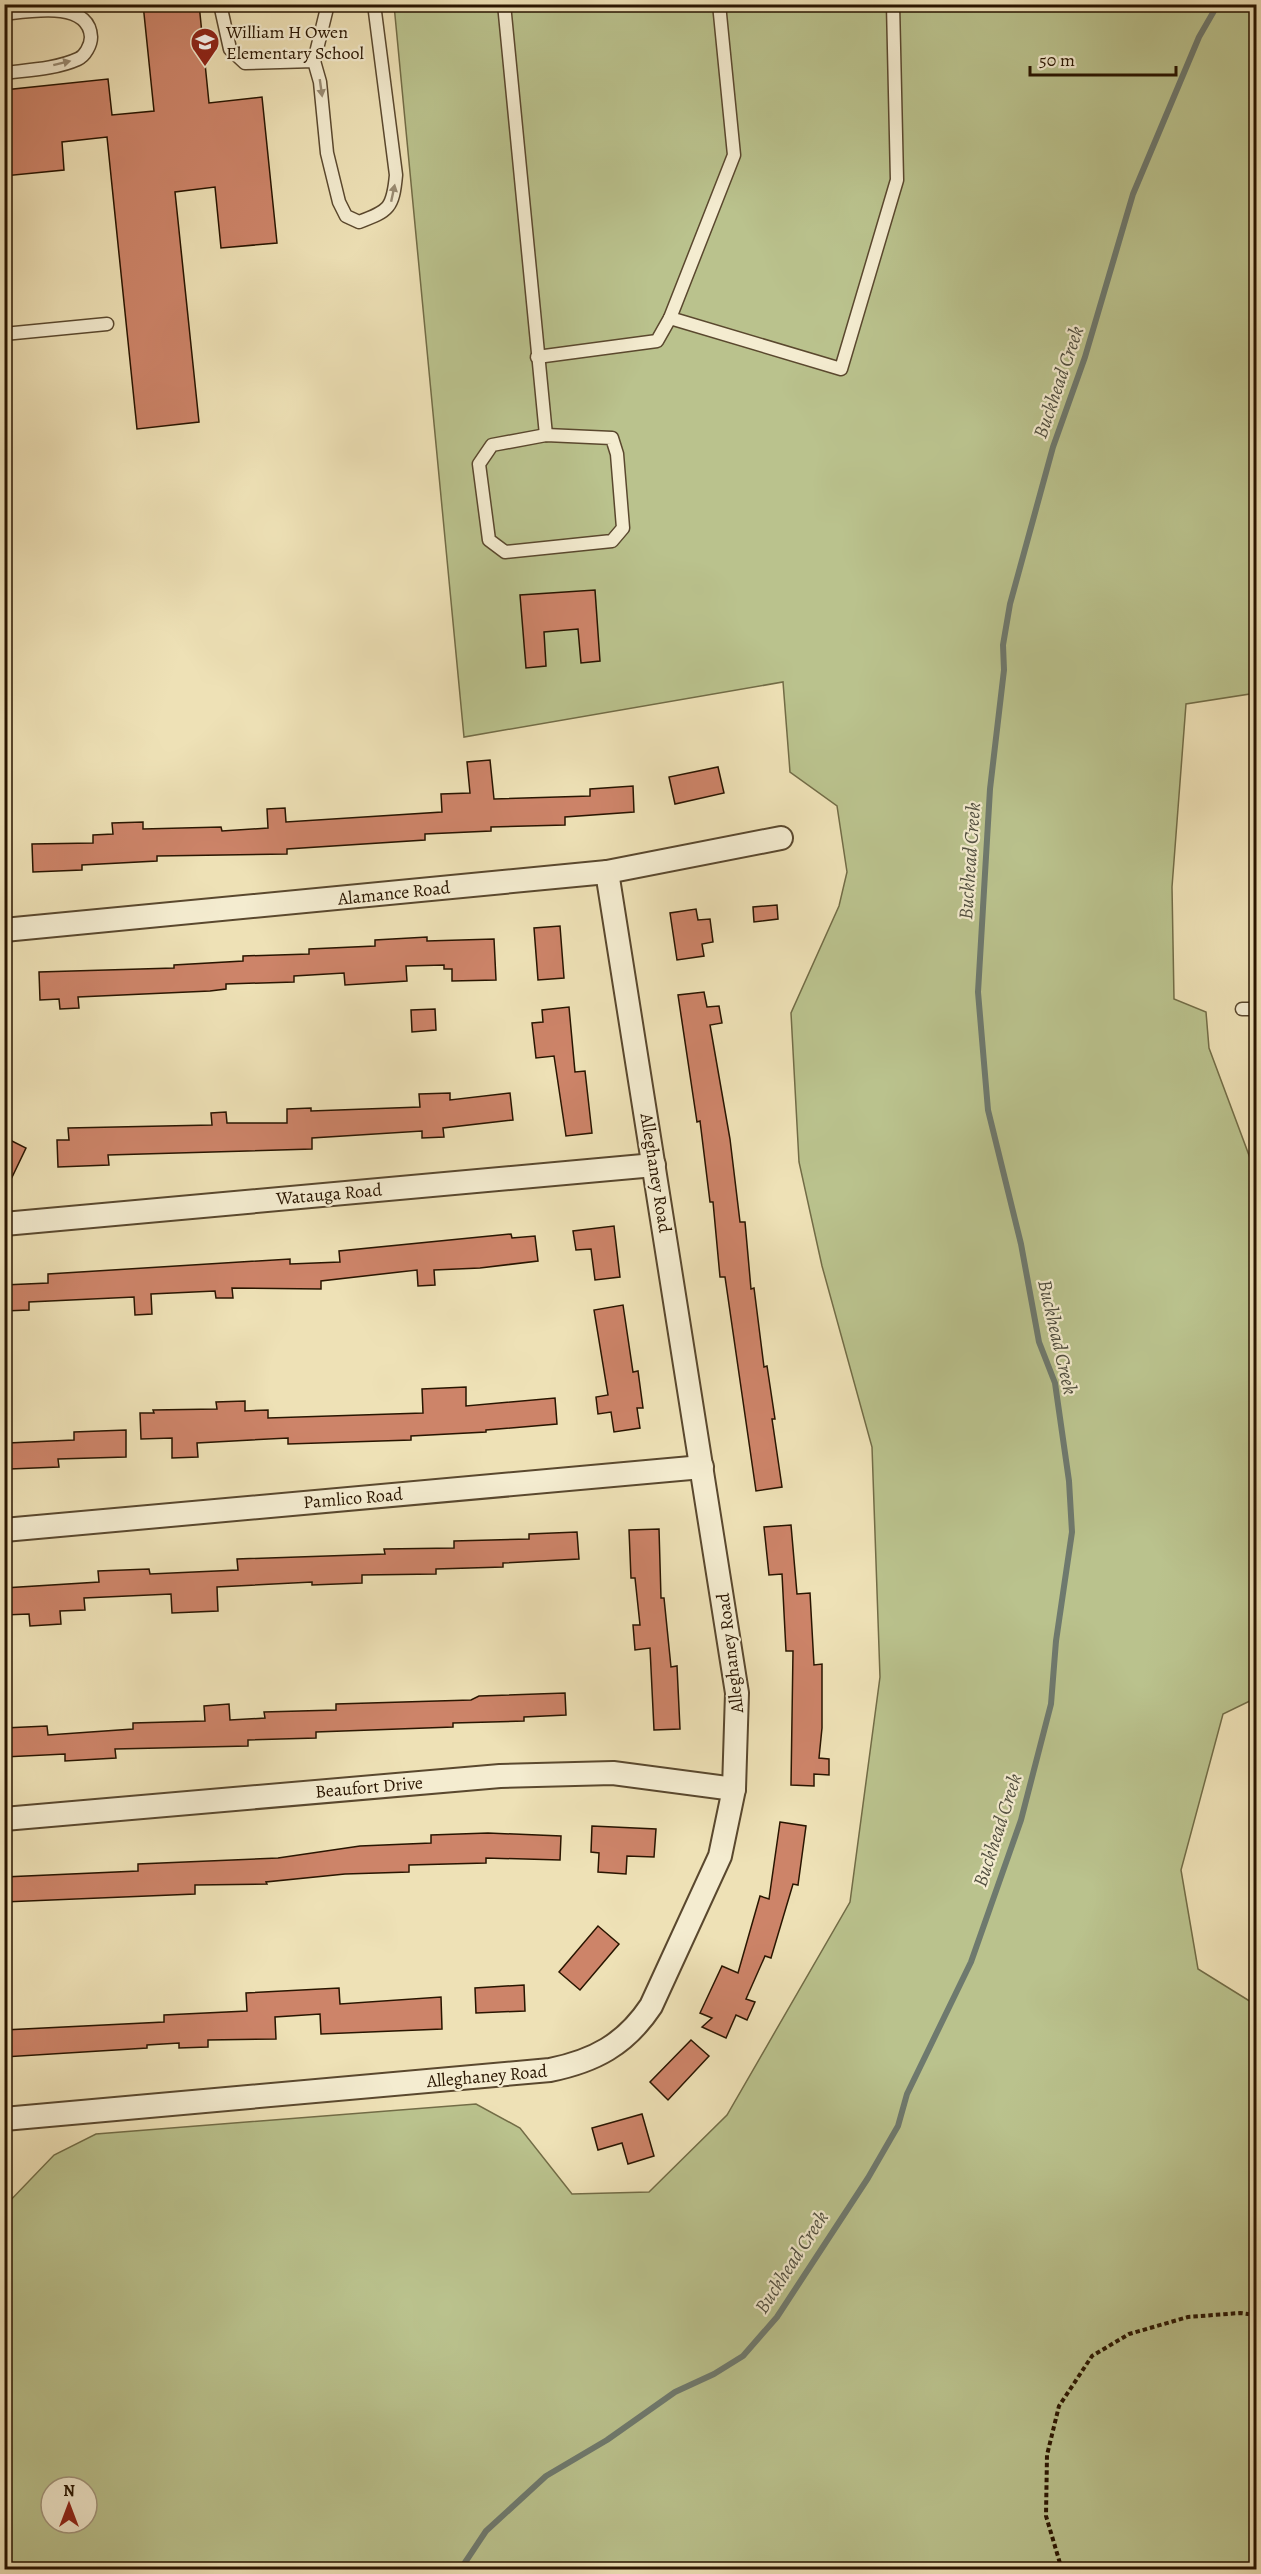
<svg xmlns="http://www.w3.org/2000/svg" width="1261" height="2574" viewBox="0 0 1261 2574" font-family="Alegreya,serif">
	<rect width="100%" height="100%" fill="#eee1b6"/>
	<filter id="stains"><feTurbulence type="fractalNoise" baseFrequency=".00333" numOctaves="4"/><feColorMatrix values="0 0 0 0 .2 0 0 0 0 .09 0 0 0 0 .02 0 0 0 .5 -.17"/></filter>
	<radialGradient id="worn" r=".72"><stop offset=".6" stop-color="#630" stop-opacity="0"/><stop offset="1" stop-color="#630" stop-opacity=".3"/></radialGradient>
	<path fill="#bac28d" stroke="#726c46" stroke-width="1.5" fill-rule="evenodd" d="M394,5H1256V693L1186,704L1172,887L1174,999L1206,1012L1209,1048L1253,1166L1256,1320V1698L1223,1714L1181,1870L1198,1969L1256,2005V2569H5L4,2207L54,2155L96,2134L476,2104L520,2128L572,2194L649,2192L727,2115L850,1902L880,1677L872,1447L822,1266L799,1162L791,1013L839,906L847,872L837,806L790,772L783,682L464,737ZM51,2487H87V2523H51Z"/>
	<g fill="none" stroke-linecap="round" stroke-linejoin="round">
		<polyline stroke="#6e796e" stroke-width="6" points="460,2570 486,2531 546,2476 607,2440 675,2392 714,2374 743,2356 777,2317 868,2178 898,2126 907,2094 971,1962 1021,1820 1051,1704 1056,1641 1072,1532 1069,1481 1055,1383 1039,1342 1021,1244 988,1110 978,992 990,789 1004,670 1003,645 1010,604 1053,447 1085,357 1133,194 1199,37 1218,4"/>
	</g>
	<g fill="#cd8469" stroke="#291500" stroke-width="1.5">
		<polygon points="143,4 199,4 209,103 262,97 277,243 221,248 215,187 175,192 199,422 137,429 107,137 62,142 64,170 4,176 4,90 108,79 112,115 154,111"/>
		<polygon points="595,590 600,661 581,663 578,629 544,632 546,666 526,668 520,595"/>
		<polygon points="490,760 494,799 590,796 590,789 633,786 634,812 565,817 565,825 491,827 491,831 425,834 425,840 287,849 287,854 157,856 157,861 82,865 82,870 33,872 32,844 93,843 93,835 113,834 112,823 143,822 143,829 221,827 222,831 268,828 267,809 285,808 286,822 442,812 441,794 470,793 467,762"/>
		<polygon points="718,767 724,793 675,804 669,777"/>
		<polygon points="777,905 778,919 754,922 753,907"/>
		<polygon points="696,909 698,920 710,919 713,942 702,944 704,956 677,960 670,913"/>
		<polygon points="560,926 564,978 538,980 534,928"/>
		<polygon points="427,937 427,941 494,939 496,980 452,981 452,969 444,969 444,965 406,966 407,981 345,985 344,973 294,976 294,982 226,984 226,989 210,991 78,997 79,1008 60,1009 59,999 40,1000 39,972 174,968 174,965 243,961 243,956 309,954 309,949 375,946 375,940"/>
		<polygon points="704,992 707,1007 719,1006 722,1023 710,1025 730,1139 740,1222 745,1222 751,1289 754,1288 764,1367 767,1366 775,1419 772,1419 782,1487 756,1491 725,1277 720,1277 713,1202 710,1202 700,1121 697,1122 678,995"/>
		<polygon points="569,1007 575,1072 585,1071 592,1133 566,1136 554,1056 536,1058 532,1023 543,1022 542,1010"/>
		<polygon points="435,1009 436,1030 412,1032 411,1010"/>
		<polygon points="450,1093 450,1100 510,1093 513,1120 443,1128 444,1137 422,1138 422,1131 312,1138 312,1149 108,1155 109,1165 58,1167 57,1140 69,1140 68,1128 212,1125 211,1113 226,1112 227,1123 287,1123 287,1109 311,1108 311,1111 420,1107 419,1094"/>
		<polygon points="4,1137 26,1148 4,1194"/>
		<polygon points="614,1226 620,1277 595,1280 591,1249 576,1250 573,1231"/>
		<polygon points="511,1234 512,1238 535,1236 538,1261 480,1268 434,1270 435,1285 418,1286 417,1270 321,1281 321,1289 232,1288 233,1298 216,1298 215,1291 151,1294 152,1314 135,1315 134,1297 29,1302 29,1310 4,1311 4,1285 48,1283 48,1274 290,1259 290,1264 340,1262 339,1251"/>
		<polygon points="623,1305 633,1372 638,1371 643,1408 637,1408 640,1428 614,1432 611,1412 598,1414 596,1397 608,1395 594,1310"/>
		<polygon points="466,1387 466,1406 555,1398 557,1424 486,1430 486,1432 411,1436 411,1440 288,1444 288,1438 197,1443 198,1457 172,1458 172,1438 141,1439 140,1413 154,1413 153,1410 217,1409 216,1402 245,1401 245,1411 268,1410 268,1418 423,1413 422,1389"/>
		<polygon points="126,1430 126,1457 58,1459 59,1467 10,1469 8,1443 74,1440 74,1432"/>
		<polygon points="791,1525 797,1594 810,1593 814,1665 822,1664 822,1728 819,1758 829,1759 829,1775 814,1774 814,1786 791,1785 793,1651 786,1651 782,1574 769,1575 764,1527"/>
		<polygon points="659,1529 661,1598 664,1598 671,1667 677,1666 680,1729 654,1730 650,1648 635,1650 633,1625 640,1625 635,1578 631,1578 629,1530"/>
		<polygon points="577,1532 579,1559 503,1563 503,1567 436,1569 436,1574 362,1575 362,1583 312,1585 312,1582 217,1587 218,1611 172,1613 171,1594 84,1598 85,1610 60,1611 61,1624 30,1626 29,1614 4,1615 4,1588 99,1582 98,1571 149,1569 150,1574 238,1570 237,1559 385,1554 384,1549 454,1548 454,1541 529,1539 529,1534"/>
		<polygon points="565,1693 566,1715 524,1717 524,1721 453,1723 453,1727 316,1732 316,1738 248,1740 248,1746 115,1749 116,1758 65,1761 65,1754 4,1757 4,1728 47,1726 48,1735 133,1729 133,1723 205,1721 204,1706 229,1704 230,1720 265,1718 264,1712 336,1710 336,1704 471,1700 479,1696"/>
		<polygon points="780,1822 806,1826 798,1885 793,1884 771,1958 765,1956 746,1999 755,2002 747,2020 736,2015 726,2038 702,2027 712,2018 700,2013 722,1966 738,1973 760,1896 769,1899"/>
		<polygon points="592,1826 656,1829 654,1857 627,1856 626,1874 598,1872 599,1853 591,1852"/>
		<polygon points="488,1833 561,1836 560,1860 486,1858 486,1863 409,1865 409,1872 345,1874 266,1882 267,1884 195,1885 195,1894 4,1902 4,1877 138,1871 138,1864 278,1858 360,1846 431,1843 431,1835"/>
		<polygon points="598,1926 619,1944 580,1990 559,1972"/>
		<polygon points="524,1985 525,2011 476,2013 475,1988"/>
		<polygon points="339,1988 340,2004 441,1997 442,2029 321,2034 320,2014 275,2017 276,2039 208,2040 208,2047 179,2048 179,2043 147,2045 147,2048 4,2057 4,2030 164,2022 164,2015 247,2011 246,1993"/>
		<polygon points="691,2040 709,2056 668,2100 650,2082"/>
		<polygon points="642,2114 654,2156 628,2164 622,2143 598,2150 592,2128"/>
	</g>
	<g fill="none" stroke-linecap="round" stroke-linejoin="round">
		<g stroke="#5a482e" stroke-width="15">
			<g id="service">
				<path d="M220,4L230,49L245,63L314,61L320,82L327,153L339,202L346,216L359,222C389,211 393,208 396,175L374,4"/>
				<polyline points="504,4 546,435"/>
				<polyline points="719,4 734,155 670,318 841,369 897,180 893,4"/>
				<path d="M4,14C30,11 89,0 91,37C91,45 85,56 78,59C56,69 28,70 4,73"/>
				<polyline points="314,61 328,4"/>
				<polyline points="4,334 107,324"/>
				<polyline points="537,357 657,341 670,318"/>
				<polygon points="546,435 612,438 617,454 623,528 612,541 505,552 489,540 479,464 492,445"/>
				<polyline points="1242,1009 1256,1009"/>
			</g>
		</g>
		<g stroke="#5a482e" stroke-width="26">
			<g id="minor">
				<polyline points="4,930 607,872 781,838"/>
				<polyline points="4,1224 654,1165"/>
				<polyline points="4,1530 702,1467"/>
				<polyline points="4,1819 500,1776 613,1773 734,1789"/>
				<path d="M4,2119L550,2070C594,2061 625,2045 651,2006L720,1856L734,1789L737,1693L607,872"/>
			</g>
		</g>
		<polyline stroke="#291500" stroke-width="4" stroke-dasharray="4.5 3" stroke-linecap="butt" points="1062,2570 1046,2516 1047,2455 1059,2406 1092,2356 1129,2334 1188,2317 1240,2313 1256,2315"/>
		<use href="#service" stroke="#f4ecd0" stroke-width="12"/>
		<use href="#minor" stroke="#f4ecd0" stroke-width="22"/>
	</g>
	<defs><path id="oneway-solid" d="M-6-.8H1V-3.2L6.5 0L1 3.2V.8H-6Z" transform="scale(1.5)"/></defs>
	<g fill="#998b72">
		<use href="#oneway-solid" transform="translate(62 63) rotate(-14)"/>
		<use href="#oneway-solid" transform="translate(321 88) rotate(82)"/>
		<use href="#oneway-solid" transform="translate(393 193) rotate(-78)"/>
	</g>
	<defs>
		<g id="school-pin" transform="scale(1.5)"><path d="M0 17L-7.5 6A9.5 9.5 0 1 1 7.5 6Z" fill="#8f2418" stroke="#f4ecd0"/><path d="M0-5L7-2L0 1L-7-2ZM-4 1L0 2.5L4 1V4Q0 6-4 4Z" fill="#fff"/></g>
	</defs>
	<g fill-rule="evenodd">
		<use href="#school-pin" x="205" y="42"/>
	</g>
	<g text-anchor="middle" stroke-width="4.5" stroke-linejoin="round" paint-order="stroke">
		<g font-size="18" fill="#291500" stroke="#f4ecd0" text-anchor="start">
			<text x="226" y="38">William H Owen<tspan x="226" dy="21">Elementary School</tspan></text>
		</g>
		<g font-size="18" fill="#291500" stroke="#f4ecd0">
			<text transform="translate(394 893) rotate(-6)" y="6">Alamance Road</text>
			<text transform="translate(656 1173) rotate(81)" y="6">Alleghaney Road</text>
			<text transform="translate(329 1194) rotate(-5)" y="6">Watauga Road</text>
			<text transform="translate(353 1498) rotate(-5)" y="6">Pamlico Road</text>
			<text transform="translate(730 1653) rotate(-97)" y="6">Alleghaney Road</text>
			<text transform="translate(369 1787) rotate(-5)" y="6">Beaufort Drive</text>
			<text transform="translate(487 2076) rotate(-5)" y="6">Alleghaney Road</text>
		</g>
		<g font-size="20" font-style="italic" fill="#514f40" stroke="#f4ecd0">
			<text transform="translate(1058 382) rotate(-71)" y="7">Buckhead Creek</text>
			<text transform="translate(969 861) rotate(-86)" y="7">Buckhead Creek</text>
			<text transform="translate(1058 1337) rotate(77)" y="7">Buckhead Creek</text>
			<text transform="translate(997 1830) rotate(-72)" y="7">Buckhead Creek</text>
			<text transform="translate(791 2262) rotate(-57)" y="7">Buckhead Creek</text>
		</g>
	</g>
	<rect width="1261" height="2574" fill="none" stroke="#eee1b6" stroke-width="24"/>
	<rect x="6" y="6" width="1249" height="2562" fill="none" stroke="#291500" stroke-width="3"/>
	<rect x="12" y="12" width="1237" height="2550" fill="none" stroke="#291500" stroke-width="1.5"/>
	<g transform="translate(69 2505)"><circle r="28" fill="#f4ecd0" stroke="#a3967d" stroke-width="1.5"/>
	<path d="M0-4.5L10 22L0 15L-10 22Z" fill="#8f2418"/>
	<text y="-9" font-size="16" font-weight="bold" text-anchor="middle" fill="#291500">N</text>
	</g>
	<path d="M1030 66v9h146v-9" fill="none" stroke="#291500" stroke-width="3"/>
	<text x="1039" y="66" font-size="18" fill="#291500" stroke="#f4ecd0" stroke-width="4.5" paint-order="stroke">50 m</text>
	<rect width="100%" height="100%" filter="url(#stains)"/>
	<rect width="100%" height="100%" fill="url(#worn)"/>
</svg>
